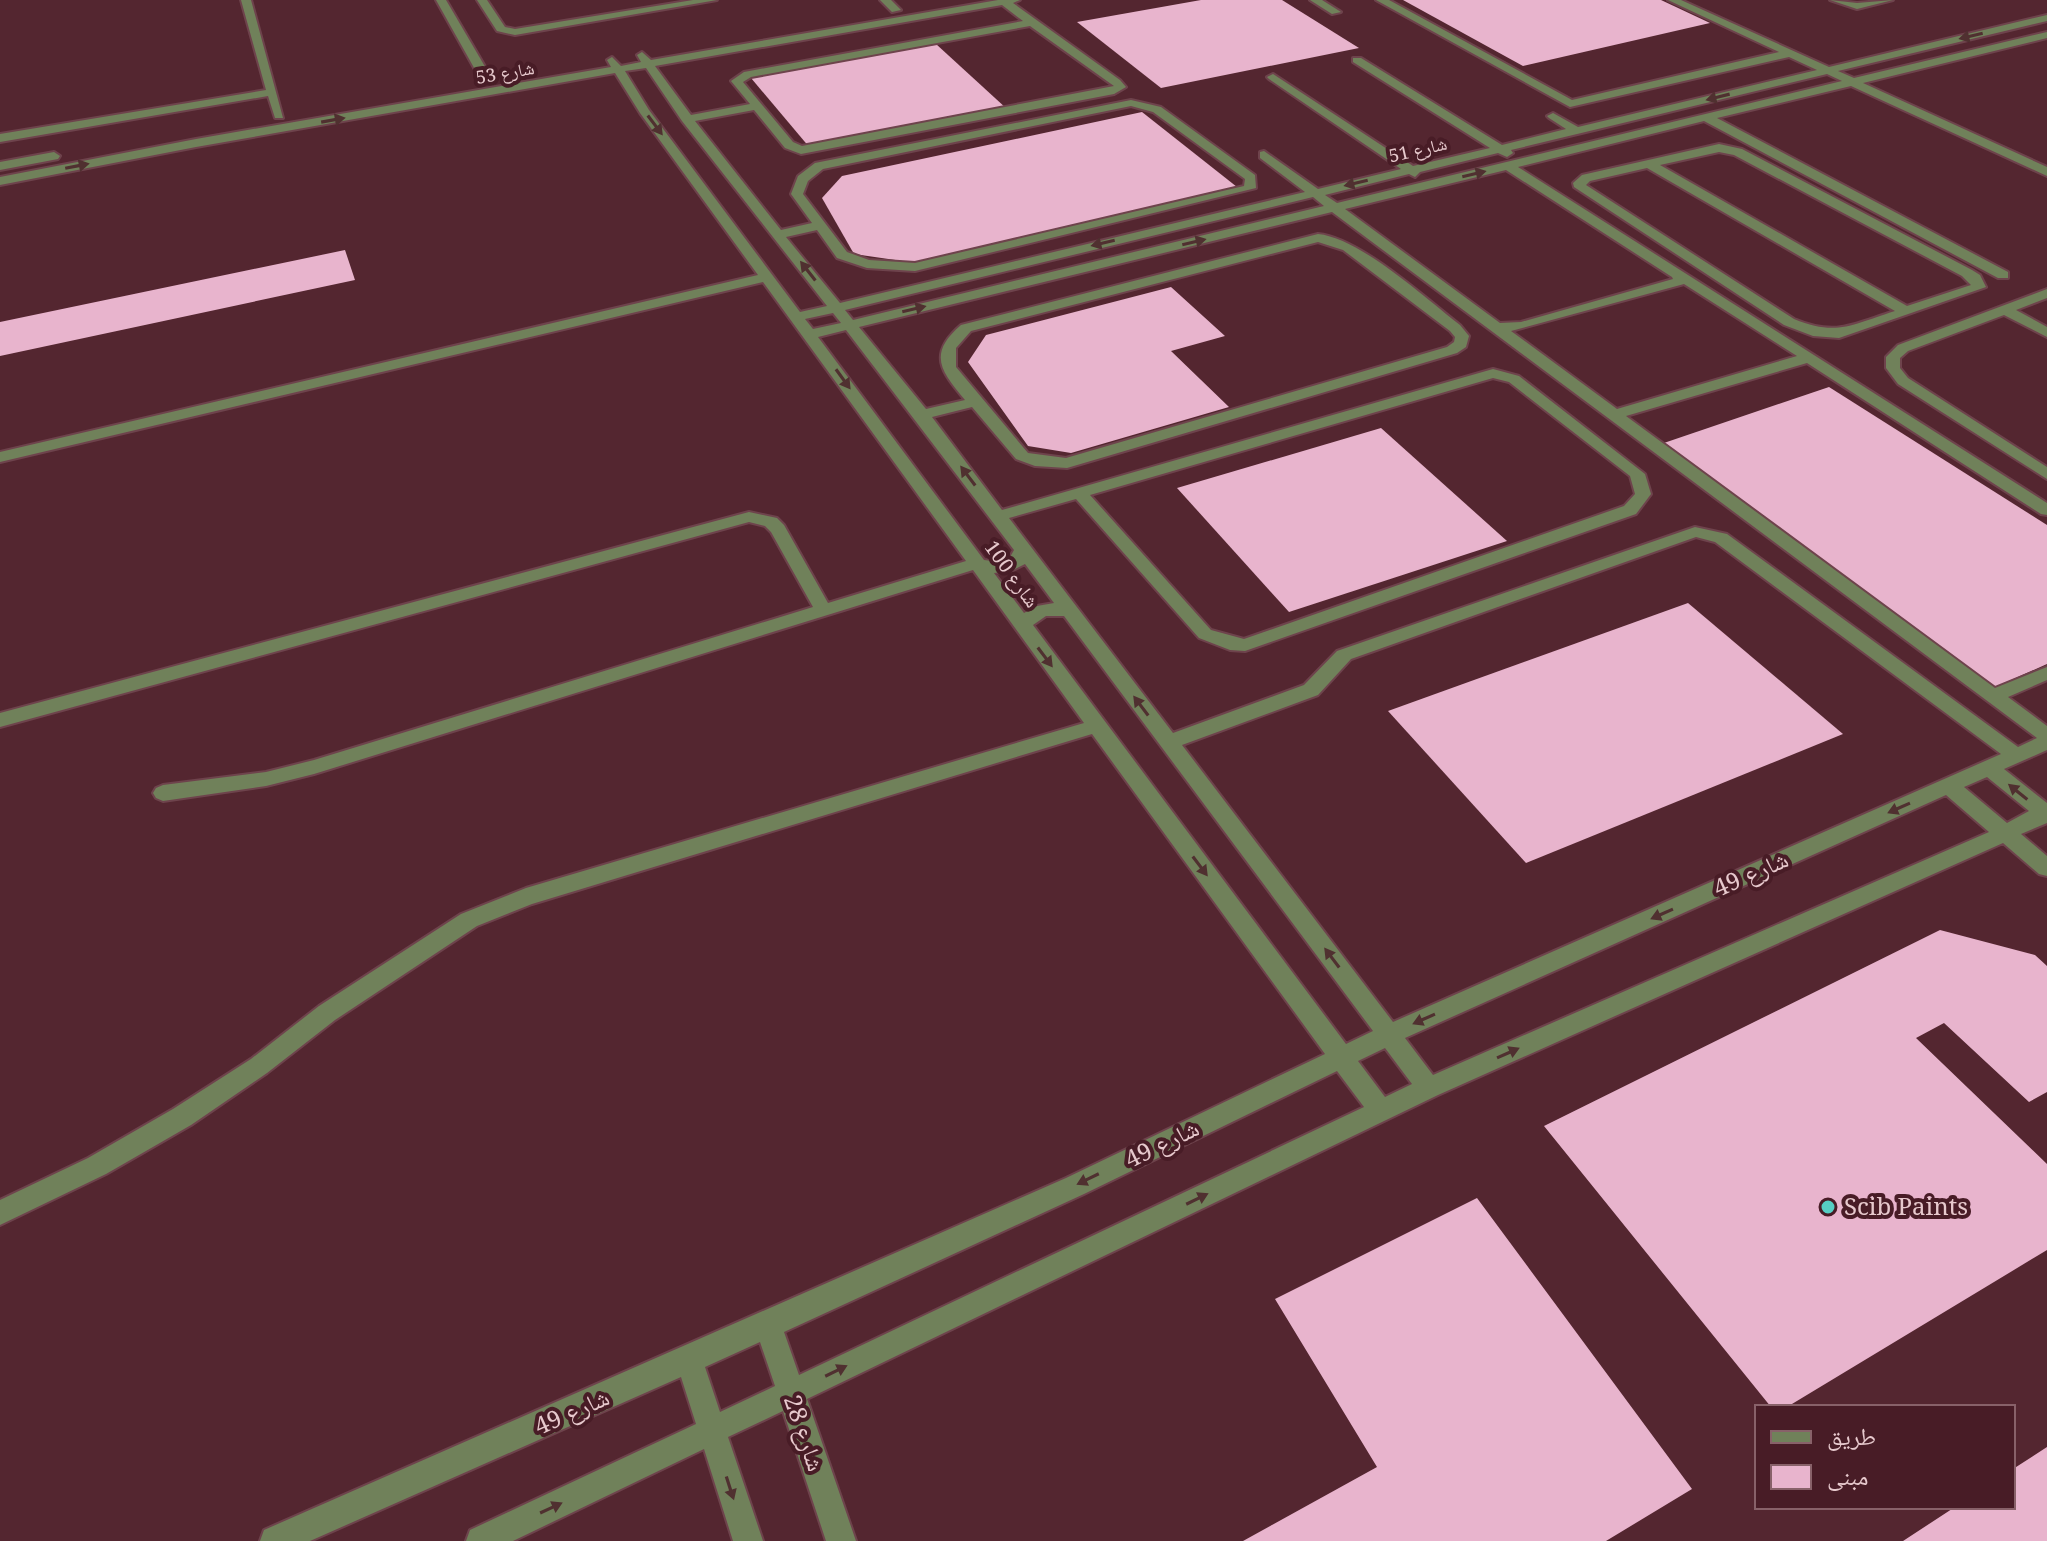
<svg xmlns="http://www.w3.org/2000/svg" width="2047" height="1541" viewBox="0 0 2047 1541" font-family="'Noto Serif','Noto Naskh Arabic',serif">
	<rect width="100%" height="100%" fill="#542630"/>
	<g fill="#e8b4cd">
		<polygon points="1201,0 1282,0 1359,48 1161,88 1077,22"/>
		<polygon points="1403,0 1661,0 1710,23 1523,66"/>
		<polygon points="936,44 1007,109 810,148 751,78"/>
		<polygon points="1142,112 1237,187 916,263 854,254 822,198 842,176"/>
		<polygon points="345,250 355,280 0,356 0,322"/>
		<polygon points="1171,287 1225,336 1171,351 1229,407 1071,453 1028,446 968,362 986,335"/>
		<polygon points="1829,387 2047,525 2047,664 1991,689 1658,445"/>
		<polygon points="1381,428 1507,541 1289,612 1177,488"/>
		<polygon points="1688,603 1843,734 1526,863 1388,711"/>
		<polygon points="1940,930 2035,955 2047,966 2047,1092 2029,1102 1944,1023 1916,1038 2047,1164 2047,1250 1787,1407 1771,1407 1544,1126"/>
		<polygon points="1477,1198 1692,1489 1606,1541 1243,1541 1377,1467 1275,1299"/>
		<polygon points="2047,1447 2047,1541 1903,1541 1955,1507 2013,1507 2013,1469"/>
	</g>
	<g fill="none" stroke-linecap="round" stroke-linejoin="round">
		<g stroke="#6e434c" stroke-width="4">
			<g id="minor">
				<polygon points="241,0 251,0 283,118 275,118 268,96 0,142 0,134 266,90"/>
				<polygon points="436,0 446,0 494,82 492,84 482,82"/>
				<polygon points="477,0 487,0 505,27 515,29 693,0 717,0 515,35 497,31"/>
				<polygon points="880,0 891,0 901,10 892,12"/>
				<path d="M998,0H1020L1013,3L1120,80L1126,87L1114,94L801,154L785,148L754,110L695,121L781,230L812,223L791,194L798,176L815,163L1131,100L1161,107L1255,175L1256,188L915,271L867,268L837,258L817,230L786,237L840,303L1305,192L1260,158V152L1264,151L1318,189L1401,169L1269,79L1267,77L1273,74L1413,166L1490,148L1353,62V58H1361L1502,145L1566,129L1549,118L1547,116L1553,113L1578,127L1817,70L1789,57L1570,107L1376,0H1389L1572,100L1779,52L1668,0H1681L1829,67L2047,15V21L1838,71L1854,78L2047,32V38L1863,83L2047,167V176L1851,86L1717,118L2008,272V278H1998L1704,121L1518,167L2047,503V515L2041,514L1807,363L1626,416L1995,688L2047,667V680L2008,697L2047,726V750L2004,769L2047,803V823L2021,834L2047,856V876L2039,874L2003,843L1438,1095L807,1399L856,1541H826L783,1411L728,1437L763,1541H733L704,1449L513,1541H466L470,1530L696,1424L681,1377L310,1541H260L264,1530L1066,1178L1325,1054L1092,734L532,904L477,926L335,1020L267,1073L191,1125L106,1174L0,1225V1200L88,1158L173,1109L251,1059L319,1006L461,914L526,888L1084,723L973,570L314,774L266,786L163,801L156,798L153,793L156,788L163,785L266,772L314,760L813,607L771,532L765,526L749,522L0,727V713L749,512L777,518L784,525L828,603L966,561L763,282L0,462V452L758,275L640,113L615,73L196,147L0,185V177L196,139L611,67L607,60L612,57L621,66L641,62L637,55L642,52L651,60ZM1002,5L1023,21L744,72L731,81L750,104L691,115L655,66ZM1030,26L1114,86L802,146L793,142L743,82L751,77ZM646,68L682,121L827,306L800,312L649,110L625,71ZM1827,74L1842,81L1337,203L1325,195L1409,174L1415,177L1420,172L1498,153L1507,157L1513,153L1511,150ZM1131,106L1153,112L1245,179L1244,186L915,263L869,260L847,252L803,194L808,181L823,169ZM1506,170L1672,277L1673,279L1521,322L1500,323L1345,209ZM1313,197L1324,206L853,320L845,310ZM1332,212L2037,738L2018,747L1727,534L1695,527L1337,651L1304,685L1173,733L1009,518L1076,499L1199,638L1230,650L1245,651L1636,514L1651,494L1645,474L1519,376L1493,369L1002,510L932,417L972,407L1016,459L1035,466L1067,468L1457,353L1466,347L1469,336L1460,325C1425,298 1360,238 1318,234L961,325C927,354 941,371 965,400L926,409L859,327ZM1318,242L1343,250L1450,331L1455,337L1454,342L1447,347L1066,458L1028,453L956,367V348L971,331ZM1684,284L1797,356L1617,409L1511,331ZM833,313L841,323L813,329L805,319ZM846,330L1014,550L1009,559L1000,562L984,560L818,337ZM1493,378L1509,382L1630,476L1635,494L1624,506L1244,639L1211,630L1090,495ZM1696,537L1715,542L2001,754L1393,1022L1182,745L1318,695L1351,659ZM1025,564L1054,603L1037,606L1024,613L994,573L1011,571ZM1046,616H1064L1373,1031L1346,1044L1033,625ZM1987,777L2029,811L2007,823L1964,787ZM1946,795L1989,832L1433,1075L1405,1038ZM1385,1048L1412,1084L1385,1097L1358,1061ZM1337,1071L1364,1107L799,1375L784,1332L1084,1194ZM760,1342L775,1386L720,1412L705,1367Z"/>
				<polygon points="1310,0 1322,0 1341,12 1332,14"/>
				<polygon points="1830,0 1857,3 1893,0 1857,9"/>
				<path d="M1719,144L1742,149L1972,270L1980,275L1986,287L1839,338L1813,336L1784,325L1574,187L1573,183L1582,175ZM1719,152L1734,155L1962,276L1971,285L1907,306L1660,165ZM1647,168L1895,311C1853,324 1837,337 1794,319L1586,185L1590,181Z"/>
				<polygon points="54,152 60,156 58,159 0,170 0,162"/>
				<polygon points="2047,289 2047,298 2016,310 2047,327 2047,337 2004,315 1908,351 1900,358 1900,368 1908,378 2047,467 2047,479 1898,384 1886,368 1886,357 1898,345"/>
			</g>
		</g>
		<use href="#minor" fill="#70815a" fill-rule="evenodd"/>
	</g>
	<defs><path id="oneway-solid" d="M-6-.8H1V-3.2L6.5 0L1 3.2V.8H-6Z" transform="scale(2)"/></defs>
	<g fill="#503030">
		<use href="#oneway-solid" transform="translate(1971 36) rotate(167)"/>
		<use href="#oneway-solid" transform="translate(1718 97) rotate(166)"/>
		<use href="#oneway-solid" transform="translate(333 120) rotate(-10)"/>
		<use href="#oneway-solid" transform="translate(655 125) rotate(53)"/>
		<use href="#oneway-solid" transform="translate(77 166) rotate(-11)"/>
		<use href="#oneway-solid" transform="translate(1474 174) rotate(-13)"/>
		<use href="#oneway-solid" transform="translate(1356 183) rotate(167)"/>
		<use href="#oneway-solid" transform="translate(1194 242) rotate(-13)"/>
		<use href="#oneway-solid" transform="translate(1103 243) rotate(167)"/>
		<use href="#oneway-solid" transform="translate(808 271) rotate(-128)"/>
		<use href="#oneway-solid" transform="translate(914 309) rotate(-13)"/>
		<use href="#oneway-solid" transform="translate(843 379) rotate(54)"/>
		<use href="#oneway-solid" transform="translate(968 476) rotate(-127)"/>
		<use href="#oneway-solid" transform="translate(1045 657) rotate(53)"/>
		<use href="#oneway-solid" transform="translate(1141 706) rotate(-127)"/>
		<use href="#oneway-solid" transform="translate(2018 792) rotate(-141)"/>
		<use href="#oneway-solid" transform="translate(1899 808) rotate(156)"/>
		<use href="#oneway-solid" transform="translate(1200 866) rotate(53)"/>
		<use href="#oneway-solid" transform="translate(1662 914) rotate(156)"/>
		<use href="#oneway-solid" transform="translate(1332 958) rotate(-127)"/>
		<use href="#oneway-solid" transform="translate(1424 1019) rotate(156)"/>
		<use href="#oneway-solid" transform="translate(1508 1053) rotate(-24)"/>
		<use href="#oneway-solid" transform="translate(1088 1179) rotate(154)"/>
		<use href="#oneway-solid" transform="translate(1197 1199) rotate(-26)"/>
		<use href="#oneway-solid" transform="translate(836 1371) rotate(-26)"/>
		<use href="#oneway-solid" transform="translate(730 1488) rotate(72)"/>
		<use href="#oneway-solid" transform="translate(551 1508) rotate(-25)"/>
	</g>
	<circle fill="#56cec4" stroke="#481c26" stroke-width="3" cx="1828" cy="1207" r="8"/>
	<g text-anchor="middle" stroke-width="8" stroke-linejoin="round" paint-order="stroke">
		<g font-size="18" fill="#e7c9cd" stroke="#481c26">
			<text transform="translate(505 73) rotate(-10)" y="6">شارع 53</text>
			<text transform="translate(1418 150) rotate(-13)" y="6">شارع 51</text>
		</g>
		<g font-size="20" fill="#e7c9cd" stroke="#481c26">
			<text transform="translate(1012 574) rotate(54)" y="7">شارع 100</text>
		</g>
		<g font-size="24" fill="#e7c9cd" stroke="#481c26">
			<text transform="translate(1751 874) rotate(-24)" y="8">شارع 49</text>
			<text transform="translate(1162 1144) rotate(-26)" y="8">شارع 49</text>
			<text transform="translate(572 1412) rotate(-24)" y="8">شارع 49</text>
			<text transform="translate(804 1433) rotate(71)" y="8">شارع 28</text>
		</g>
		<g font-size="24" fill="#e7c9cd" stroke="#481c26" text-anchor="start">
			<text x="1844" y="1215">Scib Paints</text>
		</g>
	</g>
	<rect x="1755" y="1405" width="260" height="104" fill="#481c26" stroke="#886169" stroke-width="2"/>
	<rect x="1771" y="1431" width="40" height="12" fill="#70815a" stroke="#886169" stroke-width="2"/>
	<text x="1827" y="1445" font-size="24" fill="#e7c9cd">طريق</text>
	<rect x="1771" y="1465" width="40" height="24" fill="#e8b4cd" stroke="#886169" stroke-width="2"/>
	<text x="1827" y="1485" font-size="24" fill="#e7c9cd">مبنى</text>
</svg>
